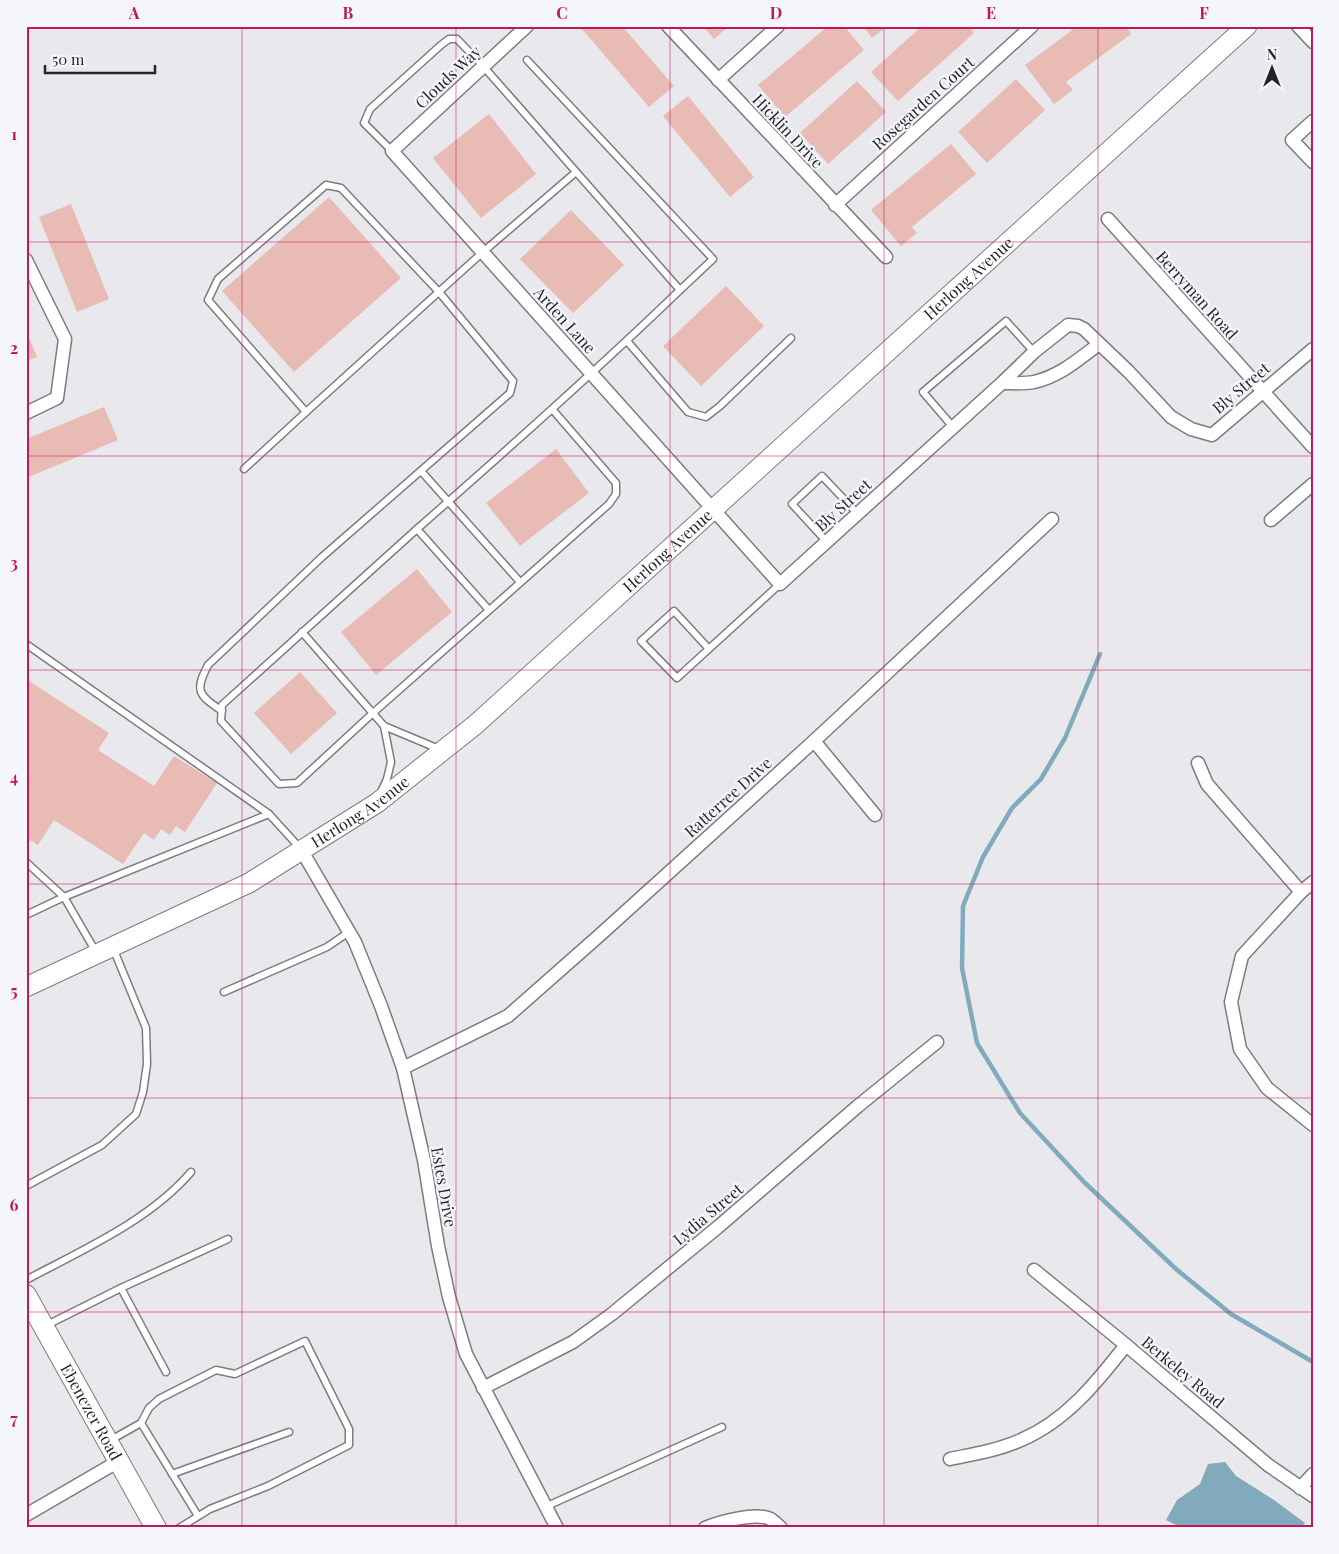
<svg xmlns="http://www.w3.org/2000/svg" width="1339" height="1554" viewBox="0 0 1339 1554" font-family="'Playfair Display',serif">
	<rect width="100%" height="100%" fill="#e8e8ed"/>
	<polygon fill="#81abbd" points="1225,1462 1236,1476 1274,1500 1305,1523 1302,1528 1182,1528 1166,1520 1177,1500 1200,1484 1208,1464"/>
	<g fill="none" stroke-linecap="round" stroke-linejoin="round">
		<polyline stroke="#81abbd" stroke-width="4.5" points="1100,654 1065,738 1041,779 1012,808 983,857 963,906 962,968 977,1043 1020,1113 1084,1182 1176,1269 1231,1314 1313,1362"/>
	</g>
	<g fill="#e8bcb4">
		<polygon points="584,26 622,26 674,86 649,107 582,29"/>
		<polygon points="703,26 729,26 714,39"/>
		<polygon points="828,26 844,26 864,50 785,117 758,85"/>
		<polygon points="863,26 888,26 872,38"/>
		<polygon points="922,26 968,26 974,33 898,101 871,72"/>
		<polygon points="1078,26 1126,26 1131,34 1066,82 1073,90 1054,104 1025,65"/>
		<polygon points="1016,79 1045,110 987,163 958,132"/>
		<polygon points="857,81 886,112 828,164 800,133"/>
		<polygon points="688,96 754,177 730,197 663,116"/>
		<polygon points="489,114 536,174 481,218 433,158"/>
		<polygon points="951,144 976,174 912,227 917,233 901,246 871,210"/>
		<polygon points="329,197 401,278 294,372 222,291"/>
		<polygon points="71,204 109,299 77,312 39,217"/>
		<polygon points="571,210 624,265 573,313 520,259"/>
		<polygon points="726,286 764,326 701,386 663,346"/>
		<polygon points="26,331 37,357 26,361"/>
		<polygon points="104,407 118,440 26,478 26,439"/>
		<polygon points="556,449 589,493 520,546 486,503"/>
		<polygon points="417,569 452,612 376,675 341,632"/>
		<polygon points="300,672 337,713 291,754 254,713"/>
		<polygon points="26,679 109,733 98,750 154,786 174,756 217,783 185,832 176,826 170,835 161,829 154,840 144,833 123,864 54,820 38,845 26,838"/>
	</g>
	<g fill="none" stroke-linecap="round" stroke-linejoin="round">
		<g stroke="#7c7c81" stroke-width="9">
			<g id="lane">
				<polyline points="527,60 713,259 680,290"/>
				<path d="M392,151L364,123L370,109L441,45L449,39H457L483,66L680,290C595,372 506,451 417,529L222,705L221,721L279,784L297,783L373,713L609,504L616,494V483L552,409"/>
				<polyline points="627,341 688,412 706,417 720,406 791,338"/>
				<polyline points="306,412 483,252 576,172"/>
				<polyline points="953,427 923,392 1006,321 1034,352"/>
				<polyline points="421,471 520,582"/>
				<polyline points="417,529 489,610"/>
				<polyline points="827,542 792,504 822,476 858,514"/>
				<polyline points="302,632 384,726 439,749"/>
				<polyline points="26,644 269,814 300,848"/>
				<polyline points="709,649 674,611 641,641 677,678 780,584"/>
				<path d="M222,711C199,695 194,692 208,665L322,557L510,393L513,381L439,292L341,188L326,185L218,279L208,300L306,412L244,469"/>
				<polyline points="381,792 387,779 391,762 384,726"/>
				<polyline points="26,862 64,897 96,952"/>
				<polyline points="26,915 64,897 269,814"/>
				<polyline points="224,992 327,947 349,932"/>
				<polyline points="26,1186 102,1145 136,1114 143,1092 147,1064 146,1028 113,948"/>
				<path d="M26,1280C82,1250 149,1221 191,1172"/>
				<polyline points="121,1288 166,1372"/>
				<polyline points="45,1326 121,1288 228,1239"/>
				<polyline points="141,1423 198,1516"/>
				<polyline points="109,1441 141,1423 149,1408 159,1399 216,1370 235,1374 305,1341 349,1429 349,1445 268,1486 210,1509 179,1528"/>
				<polyline points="172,1474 289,1432"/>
				<polyline points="545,1507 722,1427"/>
			</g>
		</g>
		<g stroke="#7c7c81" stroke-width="15">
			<g id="street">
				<polyline points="527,26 392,151 780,584 1002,383 1034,352 1068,325 1078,326 1084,329 1129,372 1171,417 1191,429 1212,435 1313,349"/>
				<polyline points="668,26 886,257"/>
				<polyline points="1298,26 1313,42"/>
				<polyline points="718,80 778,26"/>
				<polyline points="1313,121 1292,140 1313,162"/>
				<polyline points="835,205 1032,26"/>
				<polyline points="1108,219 1313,447"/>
				<polyline points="26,260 65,339 57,398 26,413"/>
				<path d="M1002,383C1012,383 1024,384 1034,382C1060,376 1079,359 1099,344"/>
				<polyline points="1271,520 1313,484"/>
				<polyline points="814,741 875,815"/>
				<polyline points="1198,763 1207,784 1301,892"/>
				<polyline points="302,851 355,942 381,1006 403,1068 424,1160 438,1246 449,1297 466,1354 557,1528"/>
				<polyline points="1313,882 1301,892 1242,956 1231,1002 1240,1049 1267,1088 1313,1125"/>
				<polyline points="403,1068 508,1016 601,934 814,741 1052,519"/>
				<polyline points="1034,1270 1126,1345 1268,1465 1313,1496"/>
				<polyline points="483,1388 573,1342 612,1314 718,1227 858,1106 937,1042"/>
				<path d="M950,1459C974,1454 999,1450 1021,1440C1066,1421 1097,1382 1126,1345"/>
				<polyline points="1300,1488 1313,1474"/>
				<polyline points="26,1515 119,1461"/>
				<path d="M705,1528C719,1522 758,1511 772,1520C775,1522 778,1525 781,1528"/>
			</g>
		</g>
		<g stroke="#7c7c81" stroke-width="21">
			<g id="secondary">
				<path id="s1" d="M26,987L249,883L377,803L475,725L1247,26"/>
			</g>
		</g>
		<g stroke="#7c7c81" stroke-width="22">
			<g id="primary">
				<path id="s2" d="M26,1295L156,1528"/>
			</g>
		</g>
		<use href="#lane" stroke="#fff" stroke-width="6"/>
		<use href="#street" stroke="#fff" stroke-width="12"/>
		<use href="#secondary" stroke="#fff" stroke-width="19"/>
		<use href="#primary" stroke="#fff" stroke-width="20"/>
	</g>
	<path fill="none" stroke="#c2185b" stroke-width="1" stroke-opacity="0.55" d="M242,26V1528M456,26V1528M670,26V1528M884,26V1528M1098,26V1528M26,242H1313M26,456H1313M26,670H1313M26,884H1313M26,1098H1313M26,1312H1313"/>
	<g text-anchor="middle" stroke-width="4.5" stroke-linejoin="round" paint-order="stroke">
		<g font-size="16" fill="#252527" stroke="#f5f6fb">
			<text transform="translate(448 77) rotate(-43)" y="6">Clouds Way</text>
			<text transform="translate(923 103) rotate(-42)" y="6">Rosegarden Court</text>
			<text transform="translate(788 131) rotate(47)" y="6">Hicklin Drive</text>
			<text dy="6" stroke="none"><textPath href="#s1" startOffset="1188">Herlong Avenue</textPath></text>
			<text transform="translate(1197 295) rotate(48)" y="6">Berryman Road</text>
			<text transform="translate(565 320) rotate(48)" y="6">Arden Lane</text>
			<text transform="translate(1241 388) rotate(-40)" y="6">Bly Street</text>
			<text transform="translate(843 505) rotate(-42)" y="6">Bly Street</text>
			<text dy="6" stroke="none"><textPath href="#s1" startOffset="782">Herlong Avenue</textPath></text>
			<text transform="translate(728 797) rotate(-42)" y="6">Ratterree Drive</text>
			<text dy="6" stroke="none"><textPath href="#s1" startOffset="378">Herlong Avenue</textPath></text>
			<text transform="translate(444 1187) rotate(80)" y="6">Estes Drive</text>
			<text transform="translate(708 1214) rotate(-40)" y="6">Lydia Street</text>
			<text transform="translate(1183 1372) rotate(40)" y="6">Berkeley Road</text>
			<text dy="6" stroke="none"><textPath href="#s2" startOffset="134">Ebenezer Road</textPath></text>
		</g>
	</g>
	<rect width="1339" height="1554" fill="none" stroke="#f5f6fb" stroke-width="55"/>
	<g transform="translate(1272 68)" stroke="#f5f6fb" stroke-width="4" paint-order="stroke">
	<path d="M0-4L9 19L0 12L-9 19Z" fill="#252527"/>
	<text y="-8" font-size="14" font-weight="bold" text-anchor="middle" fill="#252527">N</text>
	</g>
	<path d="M45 65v8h110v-8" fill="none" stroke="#252527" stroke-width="2.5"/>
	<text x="52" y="65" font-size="15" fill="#252527" stroke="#f5f6fb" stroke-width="4" paint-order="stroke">50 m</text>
	<rect x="28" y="28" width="1284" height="1498" fill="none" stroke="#c2185b" stroke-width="2"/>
	<g font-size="16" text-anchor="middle" font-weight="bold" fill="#c2185b">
		<text x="134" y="19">A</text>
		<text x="348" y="19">B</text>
		<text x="562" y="19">C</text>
		<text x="776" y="19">D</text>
		<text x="991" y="19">E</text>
		<text x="1204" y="19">F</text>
		<text x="14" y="140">1</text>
		<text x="14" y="354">2</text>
		<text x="14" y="569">3</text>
		<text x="14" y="783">4</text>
		<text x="14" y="997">5</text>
		<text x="14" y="1211">6</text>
		<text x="14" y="1425">7</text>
	</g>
</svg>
